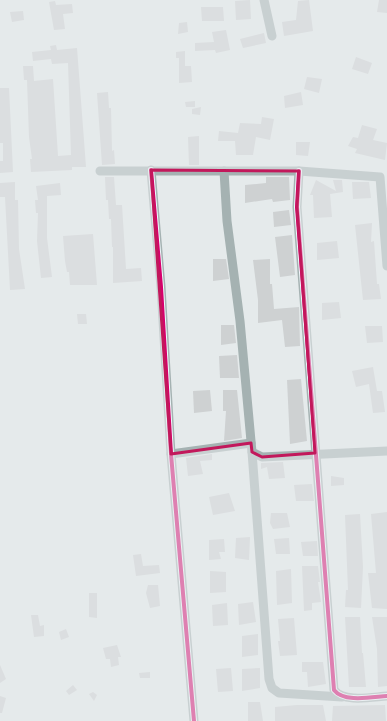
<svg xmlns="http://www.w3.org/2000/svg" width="387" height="721" viewBox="0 0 387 721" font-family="'Source Sans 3',sans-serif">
	<rect width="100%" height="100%" fill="#e5eaeb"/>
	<g fill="#ced1d2">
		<polygon points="250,0 251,19 236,20 235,1"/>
		<polygon points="309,0 313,31 284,36 282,22 296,20 298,1"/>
		<polygon points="379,0 387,0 387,13 377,12"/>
		<polygon points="55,1 56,5 72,4 73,13 63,14 65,29 54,30 49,2"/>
		<polygon points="201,7 223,7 224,21 202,21"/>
		<polygon points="23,11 24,20 12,22 10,12"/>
		<polygon points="187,22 188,32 178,34 179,23"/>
		<polygon points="226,30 230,50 216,53 215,50 195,51 195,43 214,42 212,32"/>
		<polygon points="264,33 266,43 243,48 240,39"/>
		<polygon points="56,45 57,50 77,48 86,167 72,167 72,170 31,172 30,159 32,159 29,137 27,80 24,80 23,66 33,66 34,81 53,79 58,156 71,155 68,63 52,64 51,59 33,61 32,52 51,50 50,46"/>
		<polygon points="185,51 185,66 191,66 192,82 179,83 179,58 176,58 176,52"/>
		<polygon points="356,57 372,63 368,74 352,69"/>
		<polygon points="307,77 322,79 319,93 304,89"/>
		<polygon points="0,88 9,88 13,172 0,173 0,161 3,161 3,143 0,143"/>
		<polygon points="108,92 109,108 111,108 112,151 114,150 115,164 102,165 97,93"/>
		<polygon points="301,92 303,105 285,108 284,96"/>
		<polygon points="195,101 195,107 186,107 185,102"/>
		<polygon points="201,107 200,115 192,114 192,109"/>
		<polygon points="262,117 274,119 270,140 256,137 253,155 236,155 235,141 218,141 219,131 238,133 240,123 261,124"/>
		<polygon points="362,125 377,129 373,140 387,143 385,160 355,153 357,149 348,146 353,137 358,138"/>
		<polygon points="199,136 199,165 189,165 188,137"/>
		<polygon points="296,142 310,142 308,156 296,155"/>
		<polygon points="105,177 114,177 116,205 122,205 126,269 141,268 142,281 113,283 113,247 112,247 111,219 109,219 108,200 106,200"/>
		<polygon points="266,177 289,177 290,200 273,202 272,199 245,203 245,185 266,183"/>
		<polygon points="316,180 336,191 333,180 342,180 343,192 330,194 332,217 314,218 313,195 310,195"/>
		<polygon points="15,182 15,200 18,200 19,249 25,289 10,290 5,197 0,197 0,183"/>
		<polygon points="352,182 369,182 371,198 353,199"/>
		<polygon points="60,183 61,195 47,196 47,238 52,277 41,278 37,241 38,213 36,213 35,200 38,200 36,186"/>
		<polygon points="289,210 291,225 274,227 273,212"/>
		<polygon points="372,223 371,242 374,241 377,284 379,284 381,299 363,300 355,225"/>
		<polygon points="93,234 97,285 70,285 69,272 67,272 65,261 63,236"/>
		<polygon points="292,235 295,275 280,277 275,237"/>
		<polygon points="337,241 339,258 317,260 317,243"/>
		<polygon points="213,259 226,259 229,279 213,281"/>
		<polygon points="270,259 270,284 272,284 274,309 299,307 300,346 285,347 282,320 258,323 258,300 253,260"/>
		<polygon points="339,302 341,318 322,320 322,303"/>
		<polygon points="77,314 86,314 87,324 78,324"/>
		<polygon points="221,325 234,325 236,343 221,345"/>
		<polygon points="365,326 382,326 383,342 367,343"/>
		<polygon points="237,355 239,378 220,378 219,356"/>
		<polygon points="373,367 377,391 382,391 385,412 373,413 369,384 356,387 352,371"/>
		<polygon points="301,379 307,441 290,444 287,380"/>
		<polygon points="210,390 212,411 194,413 193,391"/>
		<polygon points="223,390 237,390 242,438 224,441 226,411 223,411"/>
		<polygon points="212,454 212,460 200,461 203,474 188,476 186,458"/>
		<polygon points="283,462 285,478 269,479 267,467 261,469 261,463"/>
		<polygon points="331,476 344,478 344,485 331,486"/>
		<polygon points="312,484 314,501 296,501 294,485"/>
		<polygon points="229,493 235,511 213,515 209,497"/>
		<polygon points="387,512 387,609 372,608 368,573 376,573 371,514"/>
		<polygon points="271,513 287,513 290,527 273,529 270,523"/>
		<polygon points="360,514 363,567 361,608 345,607 346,590 348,590 345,515"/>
		<polygon points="250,537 249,560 235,558 236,538"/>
		<polygon points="289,538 290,554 276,554 274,539"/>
		<polygon points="224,539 225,552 219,552 221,559 209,560 209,540"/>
		<polygon points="317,541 318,556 303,556 301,542"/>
		<polygon points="141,554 143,566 159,565 160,573 136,576 133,555"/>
		<polygon points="302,566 318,566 320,582 318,582 321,602 312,603 312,610 304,611"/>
		<polygon points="291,569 292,603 277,605 276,571"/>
		<polygon points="210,571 226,572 226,592 210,593"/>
		<polygon points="148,585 158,585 160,606 150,608 146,593"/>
		<polygon points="89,593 97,593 97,618 89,617"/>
		<polygon points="253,602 256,622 239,625 238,604"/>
		<polygon points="227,603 228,625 213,626 212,605"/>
		<polygon points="31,615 38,615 40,626 44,625 44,636 34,637"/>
		<polygon points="345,617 360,617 362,653 363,653 366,687 349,687"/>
		<polygon points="372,617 387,617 387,686 378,687 377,649"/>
		<polygon points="294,618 297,655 280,656 278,641 280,641 278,619"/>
		<polygon points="66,629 69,637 61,640 59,632"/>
		<polygon points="258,634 258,655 242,657 242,636"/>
		<polygon points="117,645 121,657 118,657 119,665 111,667 110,659 106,659 103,648"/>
		<polygon points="302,662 323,662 326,684 308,687 307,672 302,672"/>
		<polygon points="0,665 6,679 0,683"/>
		<polygon points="231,668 233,691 218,692 216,669"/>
		<polygon points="260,668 260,688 242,691 242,669"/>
		<polygon points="150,672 150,678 140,678 139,673"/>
		<polygon points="73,685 77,690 69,695 66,691"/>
		<polygon points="93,692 97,695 94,701 89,694"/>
		<polygon points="0,696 6,698 2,713 0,713"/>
		<polygon points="248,702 260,702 263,721 248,721"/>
		<polygon points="297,705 323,705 326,721 275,721 275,707"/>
		<polygon points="385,705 386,721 332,721 333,706"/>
	</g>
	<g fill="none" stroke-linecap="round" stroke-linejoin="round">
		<g stroke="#a5b2b2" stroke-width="9">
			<polyline points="264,0 272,36"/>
			<polyline points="151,170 161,287 171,454 194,721"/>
			<polyline points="100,171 299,171 380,177 387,266"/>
			<polyline points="224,171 227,221 240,321 252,452 262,457 387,451"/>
			<path d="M299,171L297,207L334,690C344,703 372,697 387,696"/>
			<polyline points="252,452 269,679 272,688 279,693 342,697"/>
			<polyline points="171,454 251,443"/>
		</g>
		<g stroke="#eff8fb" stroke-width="6">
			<g id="cycleway">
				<polyline points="151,170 161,287 171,454 194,721"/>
				<path d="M299,171L297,207L334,690C344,703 372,697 387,696"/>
			</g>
		</g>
		<use href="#cycleway" stroke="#d6006c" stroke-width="4"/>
	</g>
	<path d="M0 0H387V721H0ZM151,170L299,171L297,207L315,453L262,457L252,452L251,443L171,454Z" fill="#e5eaeb" fill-opacity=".55" fill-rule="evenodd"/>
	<path fill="none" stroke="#c2185b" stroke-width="3" stroke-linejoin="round" d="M151,170L299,171L297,207L315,453L262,457L252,452L251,443L171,454Z"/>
</svg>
